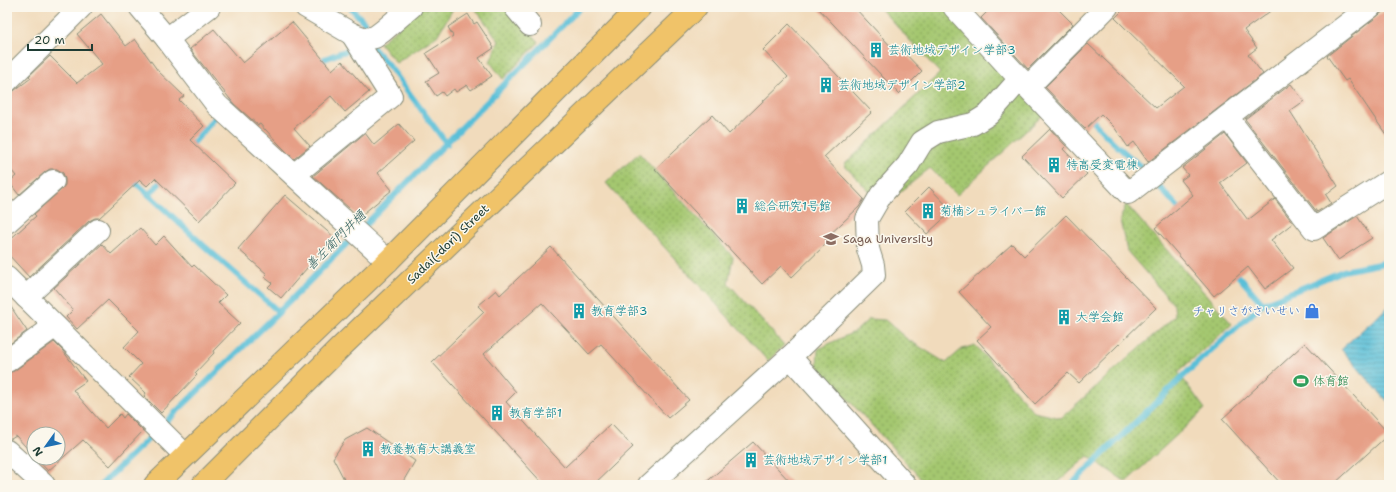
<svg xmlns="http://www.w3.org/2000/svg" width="1396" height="492" viewBox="0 0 1396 492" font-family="'Shantell Sans','Klee One',sans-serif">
	<defs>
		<pattern id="green-dots" width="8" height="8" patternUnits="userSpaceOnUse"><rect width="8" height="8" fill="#a4c770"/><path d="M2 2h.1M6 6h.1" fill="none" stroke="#85a35d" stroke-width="1.8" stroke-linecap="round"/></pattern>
		<pattern id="water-rules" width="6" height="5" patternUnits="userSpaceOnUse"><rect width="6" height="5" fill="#5abfd8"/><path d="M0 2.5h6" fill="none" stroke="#4a9cb0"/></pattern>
	</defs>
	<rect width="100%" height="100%" fill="#fbf7ec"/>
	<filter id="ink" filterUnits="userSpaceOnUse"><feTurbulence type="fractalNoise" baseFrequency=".025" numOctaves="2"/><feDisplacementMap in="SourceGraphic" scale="8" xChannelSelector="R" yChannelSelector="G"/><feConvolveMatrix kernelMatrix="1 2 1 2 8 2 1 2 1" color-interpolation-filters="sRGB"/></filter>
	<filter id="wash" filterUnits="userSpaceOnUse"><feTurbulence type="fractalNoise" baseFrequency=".012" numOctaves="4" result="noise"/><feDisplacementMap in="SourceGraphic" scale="16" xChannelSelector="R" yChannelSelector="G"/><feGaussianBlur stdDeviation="0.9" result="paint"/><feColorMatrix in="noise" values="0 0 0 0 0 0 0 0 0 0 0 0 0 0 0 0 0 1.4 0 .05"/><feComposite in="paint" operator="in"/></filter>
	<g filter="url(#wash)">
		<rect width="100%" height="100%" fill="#f1dbbc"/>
		<g fill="url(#green-dots)" stroke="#628252">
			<polygon points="422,7 454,7 437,36 396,63 380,43"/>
			<polygon points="474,7 509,7 539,42 503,79 490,62 499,41"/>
			<polygon points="879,7 943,7 1043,115 957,195 930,168 883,206 844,165 940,73"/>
			<polygon points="639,153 733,257 728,283 784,345 768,361 606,183"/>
			<polygon points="1126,204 1232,324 1178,372 1205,409 1126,482 1088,456 1055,485 927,485 817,366 818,349 856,331 869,319 885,320 907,339 946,363 962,349 975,345 1034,412 1061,418 1175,316 1174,305 1127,251 1120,220"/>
		</g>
		<polygon fill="url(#water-rules)" stroke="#3c7e86" points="1388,307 1389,308 1389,403 1341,349"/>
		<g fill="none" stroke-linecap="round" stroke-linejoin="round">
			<g stroke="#5abfd8" stroke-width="6">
				<polyline points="350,7 365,23 368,35"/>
				<polyline points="372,47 389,66 447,144"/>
				<polyline points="317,62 342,52 357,49"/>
				<path d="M1088,115C1104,135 1123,152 1143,168"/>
				<polyline points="189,148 233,97 236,96"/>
				<polyline points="132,179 203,245 279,312"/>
				<polyline points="1157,184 1183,213"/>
				<polyline points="149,195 165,177"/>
				<polyline points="1234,271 1263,304"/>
				<polyline points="101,485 279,312 581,7"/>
				<polyline points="1071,485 1201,359 1263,304 1343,271 1389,262"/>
			</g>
		</g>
		<g id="blocks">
			<g fill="#e69f86">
				<polygon points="817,7 854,7 896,52 900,48 922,71 899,94"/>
				<polygon points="992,7 1056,7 1073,24 1028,69 981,18"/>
				<polygon points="1126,7 1276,7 1244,30 1257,48 1248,55 1263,74 1148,162 1134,142 1128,147 1114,127 1101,114 1085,129 1045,87 1088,44 1156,108 1184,86 1115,18"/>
				<polygon points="1389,7 1389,139 1348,79 1345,81 1327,56"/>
				<polygon points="101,14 126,46 135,39 158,71 184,96 179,100 204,126 190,140 235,183 199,221 155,178 147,186 140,180 99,218 95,218 89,221 29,277 7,253 7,242 36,216 34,214 61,190 65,185 65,179 63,173 57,169 50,169 45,172 19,195 9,182 16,176 7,165 7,96 31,78 29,76 50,56 77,83 102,64 77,34"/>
				<polygon points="468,14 474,24 477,22 494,48 479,58 492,76 471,90 467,85 456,92 454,89 445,96 442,92 436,96 426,81 439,73 426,53 453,36 448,27"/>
				<polygon points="292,22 332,70 342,61 369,92 345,112 331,96 294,128 310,146 294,159 277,142 265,129 265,130 260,124 258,125 234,104 190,49 214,29 243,63"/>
				<polygon points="789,24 872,112 824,157 864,199 859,207 825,239 828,242 791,278 781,266 762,284 655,169 712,115 729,134 788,77 763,50"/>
				<polygon points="1291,84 1304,101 1290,111 1338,186 1326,195 1331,203 1317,212 1245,119"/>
				<polygon points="399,124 414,141 378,173 392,190 359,217 313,176 365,133 374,145"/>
				<polygon points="1050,129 1066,146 1063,149 1087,174 1062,198 1022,156"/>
				<polygon points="1225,134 1247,163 1220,183 1248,220 1275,199 1293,223 1271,240 1293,268 1265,289 1248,267 1214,296 1155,228 1193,195 1181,180 1188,175 1182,168"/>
				<polygon points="929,187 952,211 927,234 905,211"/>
				<polygon points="285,195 334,237 281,298 268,287 272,283 264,277 267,274 238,249"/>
				<polygon points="1066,215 1156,308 1079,383 1068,373 1035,404 977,340 991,327 959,292 1012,244 1024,256"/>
				<polygon points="1357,216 1372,238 1338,260 1323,238"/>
				<polygon points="140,228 155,245 164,236 192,267 194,265 226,295 218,303 240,323 213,351 214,353 195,373 197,375 161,413 144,396 146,393 129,377 141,364 124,347 139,331 108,300 77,329 66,317 73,310 54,288 102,244 111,254"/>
				<polygon points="551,247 689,400 668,418 601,344 589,354 542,303 484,354 516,392 506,402 565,467 611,424 633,447 593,485 544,485 432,362 484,312 478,306 496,290 500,295"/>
				<polygon points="7,301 27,331 7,346"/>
				<polygon points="54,342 63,351 86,381 73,390 106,428 120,414 123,418 126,414 143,431 110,466 83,440 48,471 36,458 58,458 58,434 34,434 34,456 16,436 11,439 7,439 7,373 14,371"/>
				<polygon points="1305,343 1389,434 1333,485 1282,485 1222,419"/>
				<polygon points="367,428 415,461 401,485 347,485 333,458 345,440"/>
				<polygon points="753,442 793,485 703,485"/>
			</g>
		</g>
	</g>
	<g filter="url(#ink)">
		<use href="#blocks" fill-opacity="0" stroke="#888c78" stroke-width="1"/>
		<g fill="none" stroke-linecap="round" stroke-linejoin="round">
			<g stroke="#888c78" stroke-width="24">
				<g id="minor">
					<polyline points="140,7 167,39 217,105 388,261"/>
					<polyline points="306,7 352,34 366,39 375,37 383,31 411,7"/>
					<polyline points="515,7 530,25"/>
					<polyline points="954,7 1020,79 1128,193 1370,7"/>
					<polyline points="167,39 209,7"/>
					<polyline points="7,81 81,7"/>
					<polyline points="1028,87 1107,7"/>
					<polyline points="1227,117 1314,229 1389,181"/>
					<polyline points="294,175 391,96 352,34"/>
					<polyline points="7,222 53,181"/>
					<polyline points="7,278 185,455"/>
					<polyline points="26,297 98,230"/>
					<polyline points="790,357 874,275 873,265 868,249 867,219 881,195 908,165 922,142 938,132 973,124 989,114 1020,79"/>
					<polyline points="7,361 55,326"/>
					<polyline points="7,451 44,485"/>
					<polyline points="649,485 790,357 905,485"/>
				</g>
			</g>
			<g stroke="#888c78" stroke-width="24">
				<g id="major">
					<polyline points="155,485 388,261 640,7"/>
					<polyline points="203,485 341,347 696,7"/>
				</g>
			</g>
			<use href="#minor" stroke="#fff" stroke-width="22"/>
			<use href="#major" stroke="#f0c369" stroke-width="22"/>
		</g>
	</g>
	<defs>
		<g id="building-bare" transform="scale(1.2)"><path d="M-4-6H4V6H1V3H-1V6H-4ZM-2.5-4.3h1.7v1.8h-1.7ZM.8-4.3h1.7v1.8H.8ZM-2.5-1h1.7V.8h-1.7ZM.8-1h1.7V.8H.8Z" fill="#0f9aa8" stroke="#fbf7ec" stroke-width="2.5" paint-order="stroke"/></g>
		<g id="university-bare" transform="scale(1.2)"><path d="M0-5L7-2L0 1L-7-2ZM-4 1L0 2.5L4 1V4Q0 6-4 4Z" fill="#8d6e63" stroke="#fbf7ec" stroke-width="2.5" paint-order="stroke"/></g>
		<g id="shop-bare" transform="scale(1.2)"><path d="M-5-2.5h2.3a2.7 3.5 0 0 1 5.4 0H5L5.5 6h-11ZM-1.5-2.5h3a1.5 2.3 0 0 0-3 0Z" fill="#3f7fe0" stroke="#fbf7ec" stroke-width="2.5" paint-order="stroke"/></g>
		<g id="stadium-bare" transform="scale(1.2)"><path d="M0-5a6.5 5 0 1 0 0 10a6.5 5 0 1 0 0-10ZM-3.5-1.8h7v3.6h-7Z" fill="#2e9e5b" stroke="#fbf7ec" stroke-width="2.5" paint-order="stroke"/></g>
	</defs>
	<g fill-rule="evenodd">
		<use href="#building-bare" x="876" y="50"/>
		<use href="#building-bare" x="826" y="85"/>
		<use href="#building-bare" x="1054" y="165"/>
		<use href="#building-bare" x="742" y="206"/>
		<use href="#building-bare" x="928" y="211"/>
		<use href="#university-bare" x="831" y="239"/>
		<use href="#building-bare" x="579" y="311"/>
		<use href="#shop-bare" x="1312" y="311"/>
		<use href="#building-bare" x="1064" y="317"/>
		<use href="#stadium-bare" x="1301" y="381"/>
		<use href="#building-bare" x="497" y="413"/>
		<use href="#building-bare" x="368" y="449"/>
		<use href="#building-bare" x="751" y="460"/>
	</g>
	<g text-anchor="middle" stroke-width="3" stroke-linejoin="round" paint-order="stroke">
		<g font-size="12" fill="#0d838f" stroke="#fbf7ec" text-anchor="start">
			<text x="888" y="54">芸術地域デザイン学部3</text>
			<text x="838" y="89">芸術地域デザイン学部2</text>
			<text x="1066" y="169">特高受変電棟</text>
			<text x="754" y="210">総合研究1号館</text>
			<text x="940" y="215">菊楠シュライバー館</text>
			<text x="591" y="315">教育学部3</text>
			<text x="1076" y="321">大学会館</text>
			<text x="509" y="417">教育学部1</text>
			<text x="380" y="453">教養教育大講義室</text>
			<text x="763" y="464">芸術地域デザイン学部1</text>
		</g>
		<g font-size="12" fill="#785e54" stroke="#fbf7ec" text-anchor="start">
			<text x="843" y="243">Saga University</text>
		</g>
		<g font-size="12" fill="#1f3d34" stroke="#fbf7ec">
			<text transform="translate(448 244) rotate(-44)" y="4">Sadai(-dori) Street</text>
		</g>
		<g font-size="12" fill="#366cbe" stroke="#fbf7ec" text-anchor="end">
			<text x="1300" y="315">チャリさがさいせい</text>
		</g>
		<g font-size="12" fill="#27864d" stroke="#fbf7ec" text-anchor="start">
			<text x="1313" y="385">体育館</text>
		</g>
		<g font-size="13" font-style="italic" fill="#2e5e5d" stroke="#fbf7ec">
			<text transform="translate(335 240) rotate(-45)" y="5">善左衛門井樋</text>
		</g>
	</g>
	<rect width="1396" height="492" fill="none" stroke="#fbf7ec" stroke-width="24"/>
	<g transform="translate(46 446) rotate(237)"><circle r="19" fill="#fbf7ec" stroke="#a3ada2"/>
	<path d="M0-3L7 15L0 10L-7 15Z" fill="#1f6fb2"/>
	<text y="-6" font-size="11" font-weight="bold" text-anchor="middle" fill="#1f3d34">N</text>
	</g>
	<path d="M28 44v6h64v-6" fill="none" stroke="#1f3d34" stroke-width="2"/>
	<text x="34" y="44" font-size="12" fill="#1f3d34" stroke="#fbf7ec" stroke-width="3" paint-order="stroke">20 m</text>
</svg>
